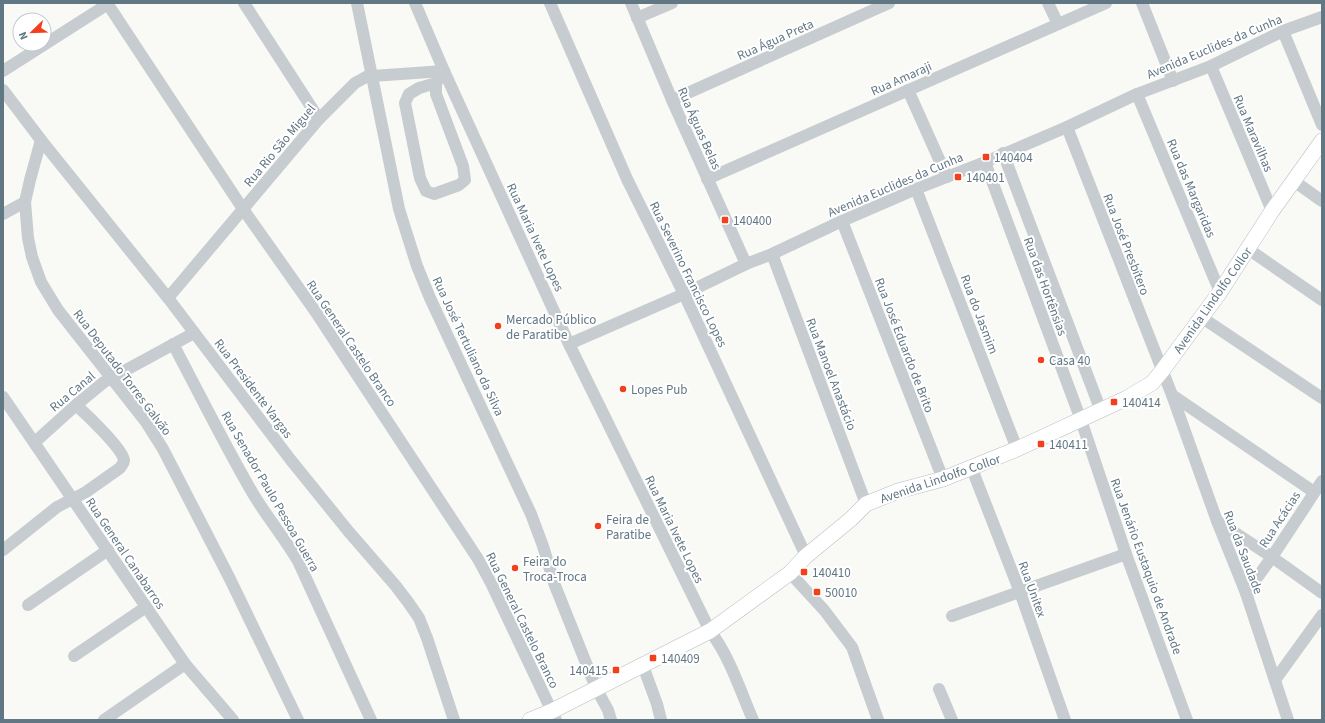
<svg xmlns="http://www.w3.org/2000/svg" width="1325" height="723" viewBox="0 0 1325 723" font-family="'Source Sans 3',sans-serif">
	<rect width="100%" height="100%" fill="#f9f9f6"/>
	<g fill="none" stroke-linecap="round" stroke-linejoin="round">
		<g stroke="#b9bfc2" stroke-width="16">
			<polyline id="major" points="530,720 552,711 710,631 790,573 806,556 851,519 866,504 898,491 943,479 1017,449 1127,398 1152,383 1162,371 1220,292 1272,211 1322,141"/>
		</g>
		<g stroke="#c6cccf" stroke-width="12">
			<polyline points="107,3 243,209 315,311 478,559 491,583 556,720"/>
			<polyline points="244,3 319,119"/>
			<polyline points="357,3 399,209 417,266 430,298 531,514 543,546 554,583 596,688 608,710 611,720"/>
			<path d="M415,3L444,71L569,344L710,631C730,657 740,690 753,720"/>
			<polyline points="550,3 627,179 684,294 806,556"/>
			<polyline points="631,3 672,100 746,264"/>
			<polyline points="1048,3 1058,24"/>
			<polyline points="1142,3 1173,81"/>
			<polyline points="637,18 672,3"/>
			<polyline points="1283,31 1322,125"/>
			<polyline points="1211,66 1272,211"/>
			<polyline points="3,71 108,4"/>
			<polyline points="436,83 436,94 463,166 465,180 459,185 434,194 426,191 420,178 405,103 409,94 419,88 436,83 444,71"/>
			<polyline points="3,90 41,140 168,298 290,459 349,532 395,585 408,602 419,618 427,638 454,720"/>
			<polyline points="908,90 947,177"/>
			<polyline points="1137,94 1220,292"/>
			<polyline points="672,100 889,3"/>
			<polyline points="1067,127 1172,395 1217,521 1246,593 1288,720"/>
			<polyline points="41,140 30,180 25,202 28,238 32,257 41,282 58,310 146,422 163,449 230,579 298,720"/>
			<polyline points="1003,153 1101,411"/>
			<polyline points="985,162 1081,420 1126,554 1187,720"/>
			<polyline points="707,179 1106,3"/>
			<polyline points="1294,181 1322,201"/>
			<polyline points="916,189 1017,449"/>
			<polyline points="3,214 25,202"/>
			<polyline points="842,221 943,479"/>
			<polyline points="1248,249 1322,300"/>
			<polyline points="772,254 866,504"/>
			<polyline points="168,298 319,119 355,83 366,77 372,76 444,71"/>
			<polyline points="1201,317 1322,398"/>
			<path d="M173,344C199,393 224,444 252,492C266,516 284,537 298,561L371,720"/>
			<polyline points="569,344 684,294 746,264 772,254 842,221 916,189 985,162 1067,127 1137,94 1211,66 1283,31 1322,17"/>
			<polyline points="1172,395 1314,492"/>
			<polyline points="3,397 185,664 233,720"/>
			<polyline points="35,442 76,405 104,382 194,333"/>
			<polyline points="972,469 1020,592 1065,720"/>
			<polyline points="1217,521 1272,557 1322,593"/>
			<path d="M3,550L57,507L86,492L120,468C122,465 124,463 124,460C122,448 86,414 76,405"/>
			<polyline points="790,573 824,610 852,647 878,720"/>
			<polyline points="1246,593 1272,557 1322,481"/>
			<polyline points="28,605 108,550"/>
			<polyline points="952,616 1126,554"/>
			<polyline points="74,656 146,607"/>
			<polyline points="643,666 657,704 661,720"/>
			<polyline points="1275,680 1322,615"/>
			<polyline points="939,689 952,720"/>
			<polyline points="104,720 185,664"/>
		</g>
		<use href="#major" stroke="#fff" stroke-width="15"/>
	</g>
	<g fill="#f3401c" stroke="#fff" stroke-width="1.5">
		<rect x="982" y="153" width="8" height="8" rx="2"/>
		<rect x="954" y="173" width="8" height="8" rx="2"/>
		<rect x="721" y="216" width="8" height="8" rx="2"/>
		<circle cx="498" cy="326" r="4"/>
		<circle cx="1041" cy="360" r="4"/>
		<circle cx="623" cy="389" r="4"/>
		<rect x="1110" y="398" width="8" height="8" rx="2"/>
		<rect x="1037" y="440" width="8" height="8" rx="2"/>
		<circle cx="598" cy="526" r="4"/>
		<circle cx="515" cy="568" r="4"/>
		<rect x="800" y="568" width="8" height="8" rx="2"/>
		<rect x="813" y="588" width="8" height="8" rx="2"/>
		<rect x="649" y="654" width="8" height="8" rx="2"/>
		<rect x="612" y="666" width="8" height="8" rx="2"/>
	</g>
	<g text-anchor="middle" stroke-width="4" stroke-linejoin="round" paint-order="stroke">
		<g font-size="13" fill="#617784" stroke="#fff">
			<text transform="translate(775 39) rotate(-24)" y="5">Rua Água Preta</text>
			<text transform="translate(1214 46) rotate(-23)" y="5">Avenida Euclides da Cunha</text>
			<text transform="translate(901 78) rotate(-24)" y="5">Rua Amaraji</text>
			<text transform="translate(700 128) rotate(66)" y="5">Rua Águas Belas</text>
			<text transform="translate(1254 133) rotate(67)" y="5">Rua Maravilhas</text>
			<text transform="translate(279 145) rotate(-50)" y="5">Rua Rio São Miguel</text>
			<text transform="translate(895 184) rotate(-23)" y="5">Avenida Euclides da Cunha</text>
			<text transform="translate(1192 188) rotate(67)" y="5">Rua das Margaridas</text>
			<text transform="translate(536 237) rotate(65)" y="5">Rua Maria Ivete Lopes</text>
			<text transform="translate(1127 244) rotate(69)" y="5">Rua José Presbítero</text>
			<text transform="translate(689 274) rotate(64)" y="5">Rua Severino Francisco Lopes</text>
			<text transform="translate(1046 286) rotate(70)" y="5">Rua das Hortênsias</text>
			<text transform="translate(1212 300) rotate(-55)" y="5">Avenida Lindolfo Collor</text>
			<text transform="translate(980 314) rotate(69)" y="5">Rua do Jasmim</text>
			<text transform="translate(352 343) rotate(56)" y="5">Rua General Castelo Branco</text>
			<text transform="translate(905 345) rotate(69)" y="5">Rua José Eduardo de Brito</text>
			<text transform="translate(469 346) rotate(65)" y="5">Rua José Tertuliano da Silva</text>
			<text transform="translate(123 372) rotate(53)" y="5">Rua Deputado Torres Galvão</text>
			<text transform="translate(832 374) rotate(69)" y="5">Rua Manoel Anastácio</text>
			<text transform="translate(254 388) rotate(53)" y="5">Rua Presidente Vargas</text>
			<text transform="translate(72 391) rotate(-40)" y="5">Rua Canal</text>
			<text transform="translate(940 478) rotate(-19)" y="5">Avenida Lindolfo Collor</text>
			<text transform="translate(271 491) rotate(60)" y="5">Rua Senador Paulo Pessoa Guerra</text>
			<text transform="translate(1279 519) rotate(-57)" y="5">Rua Acácias</text>
			<text transform="translate(675 529) rotate(64)" y="5">Rua Maria Ivete Lopes</text>
			<text transform="translate(1244 552) rotate(69)" y="5">Rua da Saudade</text>
			<text transform="translate(126 553) rotate(56)" y="5">Rua General Canabarros</text>
			<text transform="translate(1147 566) rotate(70)" y="5">Rua Jenário Eustaquio de Andrade</text>
			<text transform="translate(1033 589) rotate(70)" y="5">Rua Unitex</text>
			<text transform="translate(523 620) rotate(64)" y="5">Rua General Castelo Branco</text>
		</g>
		<g font-size="13" fill="#617784" stroke="#fff" text-anchor="start">
			<text x="994" y="162">140404</text>
			<text x="966" y="182">140401</text>
			<text x="733" y="225">140400</text>
			<text x="506" y="324">Mercado Público<tspan x="506" dy="15">de Paratibe</tspan></text>
			<text x="1049" y="365">Casa 40</text>
			<text x="631" y="394">Lopes Pub</text>
			<text x="1122" y="407">140414</text>
			<text x="1049" y="449">140411</text>
			<text x="606" y="524">Feira de<tspan x="606" dy="15">Paratibe</tspan></text>
			<text x="523" y="566">Feira do<tspan x="523" dy="15">Troca-Troca</tspan></text>
			<text x="812" y="577">140410</text>
			<text x="825" y="597">50010</text>
			<text x="661" y="663">140409</text>
			<text x="608" y="675" text-anchor="end">140415</text>
		</g>
	</g>
	<rect width="1325" height="723" fill="none" stroke="#617784" stroke-width="8"/>
	<g transform="translate(32 32) rotate(247)"><circle r="19" fill="#ffffff" stroke="#c0c9ce"/>
	<path d="M0-3L7 15L0 10L-7 15Z" fill="#f3401c"/>
	<text y="-6" font-size="11" font-weight="bold" text-anchor="middle" fill="#617784">N</text>
	</g>
</svg>
